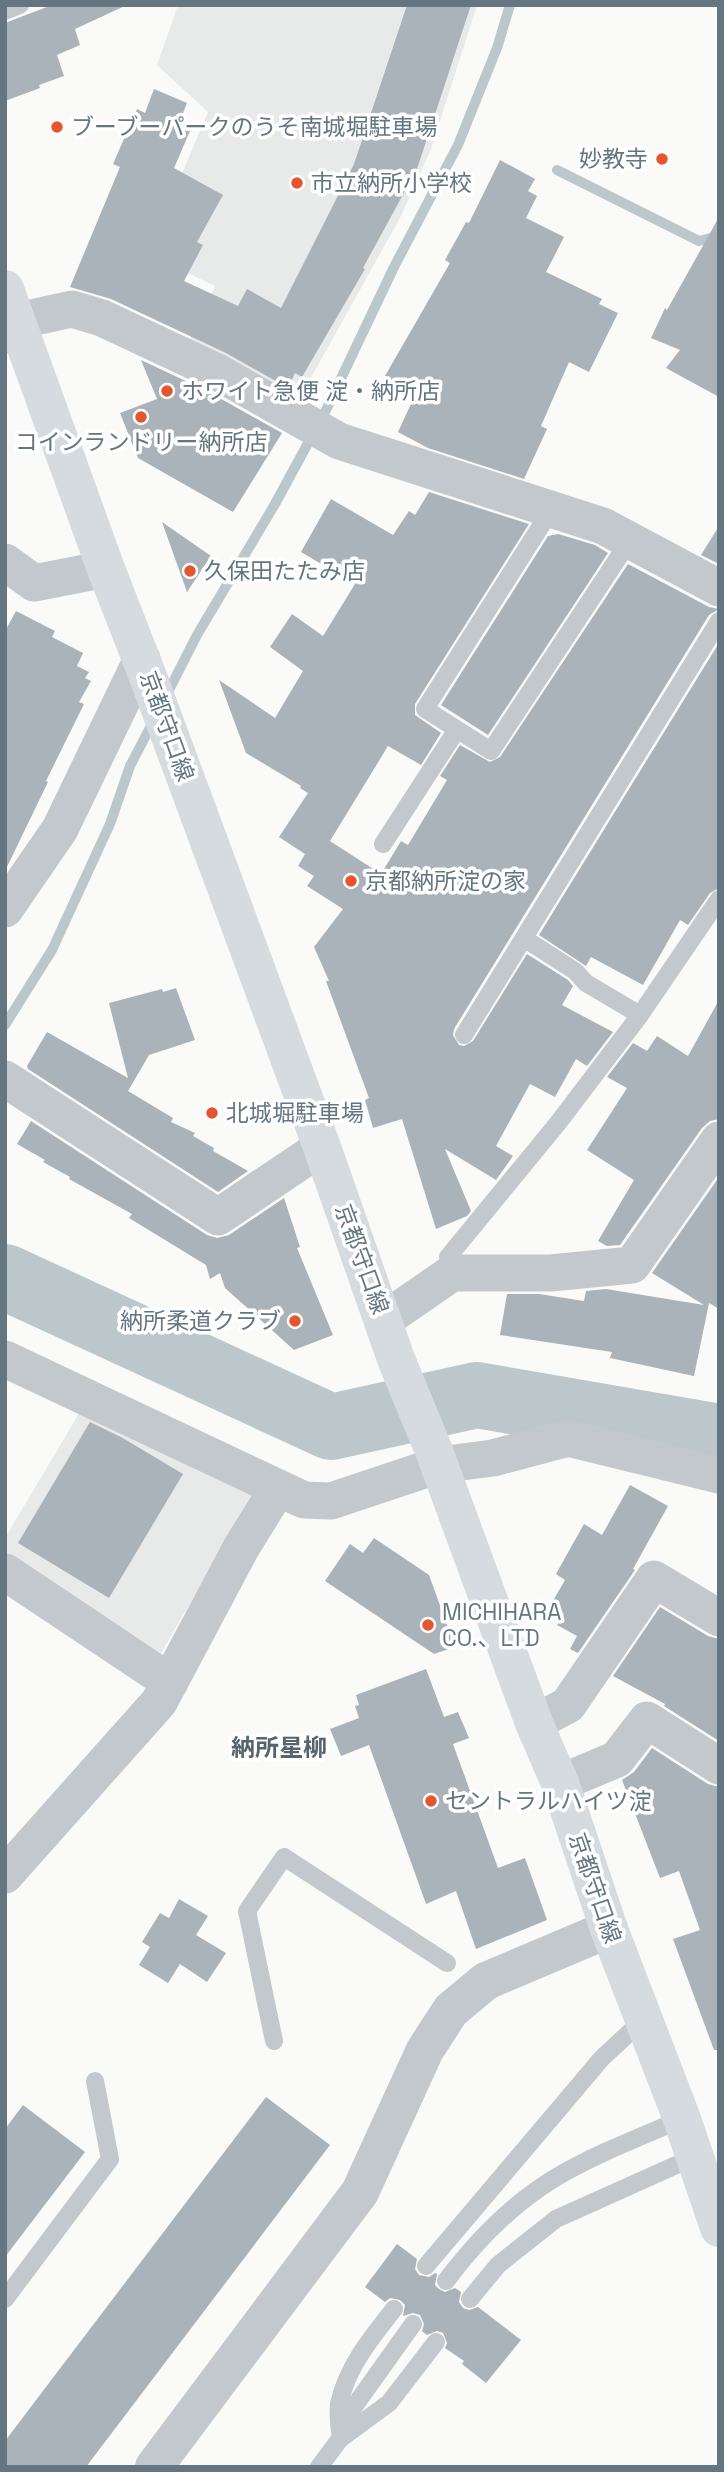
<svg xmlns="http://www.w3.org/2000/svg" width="724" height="2472" viewBox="0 0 724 2472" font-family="'Space Grotesk','Noto Sans JP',sans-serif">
	<rect width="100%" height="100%" fill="#fafaf8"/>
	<g fill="#e8e9e9">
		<polygon points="178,5 477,5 431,149 400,218 298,401 189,341 215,286 148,254 208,112 157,65"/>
		<polygon points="87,1400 259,1485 161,1653 5,1552 5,1538"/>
	</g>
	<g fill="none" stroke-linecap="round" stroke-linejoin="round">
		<g stroke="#bbc7cb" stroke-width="10">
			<polyline points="557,170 699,241 719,236"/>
			<polyline points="166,696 197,635 275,504 326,410 394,267 458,145 497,48 510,5"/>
			<polyline points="5,1025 52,950 110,824 130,766 154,720"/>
		</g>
		<polyline stroke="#bbc7cb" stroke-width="66" points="5,1277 331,1427 477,1395 719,1437"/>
	</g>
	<g fill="#aab3b9">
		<polygon points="52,5 127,5 75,29 80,45 57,55 64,76 39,85 40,88 5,101 5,23"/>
		<polygon points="407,5 471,5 417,169 363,268 365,269 302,377 295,373 288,388 226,353 111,299 70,287 120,167 113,164 137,109 145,113 154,89 187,103 178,126 190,131 174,168 223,195 197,242 203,245 184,281 238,306 247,289 281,308 354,164"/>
		<polygon points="500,160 535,179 528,191 537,196 526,218 564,237 546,272 602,299 599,304 618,313 589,372 569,362 541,426 547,429 524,479 428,448 398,432 416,393 385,376 450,263 445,260 466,222 469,223"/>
		<polygon points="719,217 719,397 666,368 680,350 651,338 665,308 667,310"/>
		<polygon points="141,360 207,391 282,433 233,512 138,458 120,413 157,399"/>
		<polygon points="429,492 529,524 415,704 415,715 441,733 421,765 388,746 330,841 381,874 401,841 408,845 447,780 440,776 460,745 490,762 500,757 628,564 709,607 719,609 709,615 454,1029 453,1035 459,1045 464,1046 473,1041 527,954 568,980 573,986 562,1005 613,1032 587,1066 576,1059 555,1097 530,1084 496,1146 513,1156 496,1180 445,1149 471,1211 467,1216 436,1229 402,1119 373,1128 365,1100 369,1098 326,981 329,981 314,947 343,909 307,886 314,876 298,866 305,854 279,837 308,793 300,788 301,786 246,753 219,680 275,718 303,671 270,647 292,614 323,636 355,584 301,552 331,499 393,535 409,511 415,515"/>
		<polygon points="162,522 211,556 187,592"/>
		<polygon points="719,526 719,564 701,555"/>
		<polygon points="558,534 595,545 608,553 488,735 441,705 548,536"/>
		<polygon points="16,611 55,631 52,637 83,653 77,666 89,672 85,678 91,681 79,702 84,704 46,781 48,782 5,871 5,631"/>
		<polygon points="719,643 719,888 710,893 688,925 680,920 643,985 591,957 586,966 539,935"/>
		<polygon points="176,988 195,1040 149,1055 128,1091 173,1118 171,1122 195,1133 193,1136 214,1148 213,1151 248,1171 218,1192 28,1069 27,1066 47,1032 128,1078 109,1003 162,989 163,992"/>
		<polygon points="719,1000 719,1119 710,1121 702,1128 620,1245 607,1246 598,1241 634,1180 587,1150 627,1088 607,1077 633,1043 647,1051 657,1036 688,1056"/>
		<polygon points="31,1121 207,1235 217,1238 229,1235 284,1198 300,1247 297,1248 333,1335 294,1350 225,1288 220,1273 210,1279 206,1265 129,1218 132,1214 69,1179 70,1177 43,1162 45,1160 17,1144"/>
		<polygon points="719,1177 719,1309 709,1303 694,1376 610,1358 612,1352 500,1335 507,1294 539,1294 584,1301 586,1291 606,1289 704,1305 652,1273"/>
		<polygon points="90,1422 121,1437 183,1474 109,1598 18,1543"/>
		<polygon points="630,1485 668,1506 633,1569 635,1570 578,1653 570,1649 577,1636 557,1625 564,1614 550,1606 565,1580 556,1574 584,1524 602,1535"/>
		<polygon points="374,1538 429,1575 455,1647 434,1654 325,1581 350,1544 363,1553"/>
		<polygon points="660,1607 708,1636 719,1639 719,1741 664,1706 665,1704 613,1676"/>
		<polygon points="426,1669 444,1717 458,1712 469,1738 453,1744 498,1868 525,1858 547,1920 476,1949 456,1891 426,1904 369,1745 341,1756 330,1729 359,1718 355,1706 359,1705 356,1695"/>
		<polygon points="652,1748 708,1784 719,1787 719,2050 714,2050 673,1939 700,1930 679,1871 660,1878 622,1780 634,1772"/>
		<polygon points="179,1899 208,1916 196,1935 226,1953 207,1982 180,1964 168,1983 139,1965 150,1947 142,1942 160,1913 169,1918"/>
		<polygon points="266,2097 330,2145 86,2467 5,2467 5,2441"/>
		<polygon points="23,2105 85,2152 5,2257 5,2129"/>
		<polygon points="397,2244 417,2259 415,2269 419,2275 429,2277 435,2273 437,2274 435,2285 439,2289 445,2292 455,2288 461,2292 459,2302 463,2308 469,2310 478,2307 521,2340 486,2383 462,2364 464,2361 445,2348 447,2343 443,2333 437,2331 427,2335 422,2331 424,2324 420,2315 413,2313 403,2316 405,2305 400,2300 390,2298 385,2302 365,2287"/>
	</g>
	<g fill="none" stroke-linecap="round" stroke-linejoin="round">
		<g stroke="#c3c8cc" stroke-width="18">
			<polyline points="5,11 20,5"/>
			<polyline points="551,510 425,709 491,751 630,540"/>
			<polyline points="383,844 456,731"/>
			<polyline points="525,939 575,971 586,983 640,1015"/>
			<polyline points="464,1035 719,621"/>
			<polyline points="452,1273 448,1257 558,1123 640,1015 719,899"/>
			<polyline points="274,2041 247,1911 284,1857 447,1963"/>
			<polyline points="426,2266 602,2058 642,2021"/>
			<path d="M446,2281C476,2241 512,2204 555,2178C593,2155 640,2137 682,2119"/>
			<polyline points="5,2299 110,2159 95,2081"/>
			<polyline points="470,2299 498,2265 556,2219 694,2157"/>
			<path d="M340,2432C339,2423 338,2413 339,2404C347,2367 371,2338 394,2309"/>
			<polyline points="340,2439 389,2403 436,2342"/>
			<polyline points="319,2467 340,2439 353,2408 413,2324"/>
		</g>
		<g stroke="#c3c8cc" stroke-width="37">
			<polyline points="5,335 17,321 72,309 102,318 217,372 339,441 603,526 719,588"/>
			<polyline points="5,562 34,583 106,569"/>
			<polyline points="5,909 60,829 142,659"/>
			<polyline points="5,1079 218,1217 322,1147"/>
			<polyline points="384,1320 452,1273 551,1273 632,1265 719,1140"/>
			<polyline points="5,1359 304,1500 331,1501 439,1465 493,1458 568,1438 719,1475"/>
			<polyline points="5,1572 170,1682"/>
			<polyline points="534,1723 568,1705 654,1579 719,1618"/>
			<polyline points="560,1783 617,1759 647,1720 719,1766"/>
			<polyline points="5,1875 159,1702 241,1548 278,1488"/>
		</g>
		<polyline stroke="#c3c8cc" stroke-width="38" points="154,2467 360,2192 425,2050 451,2010 486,1981 609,1929"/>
		<polyline stroke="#d6dbdf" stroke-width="38" points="5,289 106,569 150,682 322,1147 396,1359 434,1451 534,1723 560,1783 609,1929 682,2119 719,2228"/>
	</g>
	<g fill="#e4572e" stroke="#fff" stroke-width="2.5">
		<circle cx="57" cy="127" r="7"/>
		<circle cx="662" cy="159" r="7"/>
		<circle cx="297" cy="183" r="7"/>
		<circle cx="167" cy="391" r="7"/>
		<circle cx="141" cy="417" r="7"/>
		<circle cx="190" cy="571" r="7"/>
		<circle cx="351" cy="881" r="7"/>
		<circle cx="212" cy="1113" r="7"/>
		<circle cx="295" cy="1321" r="7"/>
		<circle cx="428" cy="1625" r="7"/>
		<circle cx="431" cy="1801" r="7"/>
	</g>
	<g text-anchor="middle" stroke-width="7" stroke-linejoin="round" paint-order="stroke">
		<g font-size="23" fill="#657683" stroke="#fff" text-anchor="start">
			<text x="71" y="135">ブーブーパークのうそ南城堀駐車場</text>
			<text x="648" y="167" text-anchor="end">妙教寺</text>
			<text x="311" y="191">市立納所小学校</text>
			<text x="181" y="399">ホワイト急便 淀・納所店</text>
			<text x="141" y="450" text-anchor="middle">コインランドリー納所店</text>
			<text x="204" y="579">久保田たたみ店</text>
			<text x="365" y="889">京都納所淀の家</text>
			<text x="226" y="1121">北城堀駐車場</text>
			<text x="281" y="1329" text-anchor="end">納所柔道クラブ</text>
			<text x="442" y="1620">MICHIHARA<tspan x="442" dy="26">CO.、LTD</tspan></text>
			<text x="445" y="1809">セントラルハイツ淀</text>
		</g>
		<g font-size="23" fill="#657683" stroke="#fff">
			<text transform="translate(167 726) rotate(70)" y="8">京都守口線</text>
			<text transform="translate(362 1259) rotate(70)" y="8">京都守口線</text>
			<text transform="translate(595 1888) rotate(71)" y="8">京都守口線</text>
		</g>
		<g font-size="24" font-weight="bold" fill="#57646e" stroke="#fff">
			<text x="279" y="1756">納所星柳</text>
		</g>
	</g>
	<rect width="724" height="2472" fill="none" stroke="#657683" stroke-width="14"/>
</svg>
